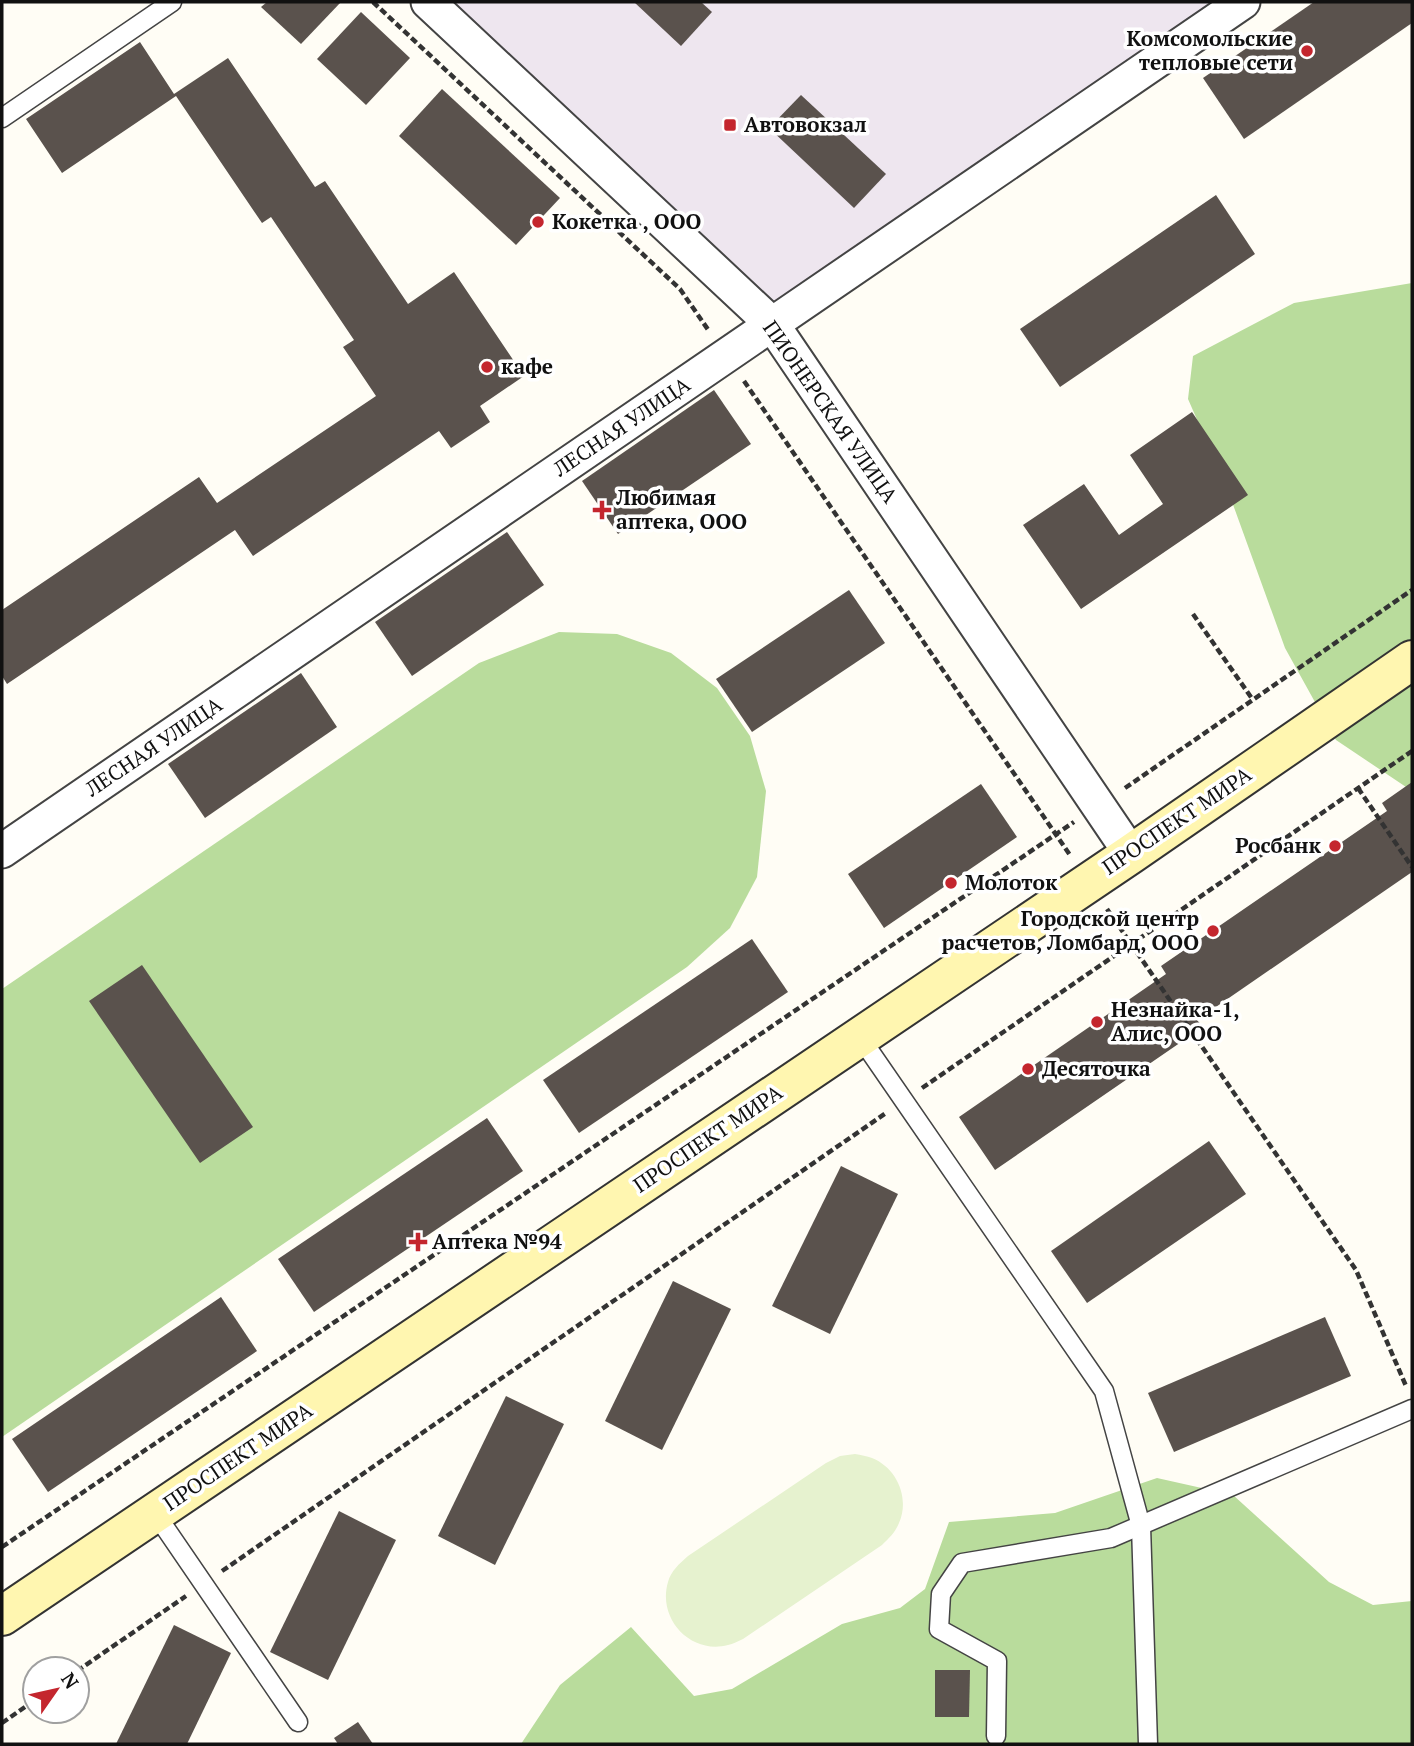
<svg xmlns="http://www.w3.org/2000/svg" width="1414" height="1746" viewBox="0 0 1414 1746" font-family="'PT Serif',serif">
	<rect width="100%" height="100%" fill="#fffdf5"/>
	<polygon fill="#eee6ef" points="428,2 1243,2 772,324"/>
	<g fill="#b9dc9c">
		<polygon points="1412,283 1412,791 1336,740 1285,648 1227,488 1188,399 1193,356 1294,303"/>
		<polygon points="559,632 617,634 671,653 717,688 750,736 766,791 757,877 730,928 687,967 2,1437 2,989 479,663"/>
		<polygon points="1157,1478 1233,1495 1329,1582 1373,1605 1412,1601 1412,1744 521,1744 560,1685 631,1627 694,1696 732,1689 842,1624 900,1608 925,1589 949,1522 1055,1513"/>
	</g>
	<path fill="#e6f2cf" d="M855,1454C861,1455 867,1456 872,1458C897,1468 910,1498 899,1523C895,1533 889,1538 882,1545L743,1639C738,1641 733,1644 728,1645C691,1655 657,1619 668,1582C671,1571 679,1564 688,1556L826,1463L840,1456Z"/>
	<g fill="#5a524d">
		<polygon points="267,2 341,2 301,44 261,7"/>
		<polygon points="634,2 701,2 712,12 681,46"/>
		<polygon points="1314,2 1412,2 1412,23 1244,139 1203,78"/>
		<polygon points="361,12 410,58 366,105 317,59"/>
		<polygon points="140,42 174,94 228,58 315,187 325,181 408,304 454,272 524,376 480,406 490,422 451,448 439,431 253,556 235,530 7,684 2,676 2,610 199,477 217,503 376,396 343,347 354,340 271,217 262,223 176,96 62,173 26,119"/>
		<polygon points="442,89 560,198 516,245 399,136"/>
		<polygon points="801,95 886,174 854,208 769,128"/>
		<polygon points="1216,195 1255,254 1060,387 1020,329"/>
		<polygon points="714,390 751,444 618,534 582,481"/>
		<polygon points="1192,412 1248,495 1081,609 1023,525 1084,484 1119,535 1163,504 1130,455"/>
		<polygon points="507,532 544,585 412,676 375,622"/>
		<polygon points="849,590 885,643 752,732 716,679"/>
		<polygon points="301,673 337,727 205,818 168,764"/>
		<polygon points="1412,782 1412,872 1197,1020 1203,1027 995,1170 959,1117 1166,974 1161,966 1387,811 1382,803"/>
		<polygon points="981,784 1017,837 884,928 848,874"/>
		<polygon points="752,939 788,992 579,1133 543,1080"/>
		<polygon points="142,965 253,1127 200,1163 89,1001"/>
		<polygon points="487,1118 523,1171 314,1312 278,1259"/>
		<polygon points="1209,1141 1246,1194 1087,1303 1051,1251"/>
		<polygon points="841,1166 898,1194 830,1334 772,1306"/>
		<polygon points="673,1281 731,1309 662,1450 605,1421"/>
		<polygon points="221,1297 257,1351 48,1492 12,1439"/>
		<polygon points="1325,1317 1351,1376 1174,1452 1148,1393"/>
		<polygon points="506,1396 564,1424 495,1565 438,1536"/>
		<polygon points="339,1511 396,1540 328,1680 270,1652"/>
		<polygon points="174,1625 231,1653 187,1744 116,1744"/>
		<polygon points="935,1670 970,1670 969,1717 935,1717"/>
		<polygon points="358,1722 373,1744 338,1744 334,1738"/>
	</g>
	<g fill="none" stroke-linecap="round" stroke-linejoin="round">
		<g stroke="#444" stroke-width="21">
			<g id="lane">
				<polyline points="2,118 172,2"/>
				<polyline points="860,1037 1104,1391 1141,1526 1148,1744"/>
				<polyline points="155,1513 298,1722"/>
				<polyline points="996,1736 997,1661 939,1629 941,1594 962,1563 1111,1538 1412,1409"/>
			</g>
		</g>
		<g stroke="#444" stroke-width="37">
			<g id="street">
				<polyline points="428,2 772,324 1131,854"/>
				<polyline points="2,851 1243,2"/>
			</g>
		</g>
		<g stroke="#333" stroke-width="42">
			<polyline id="secondary" points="2,1616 1131,854 1412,660"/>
		</g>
		<g stroke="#333" stroke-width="4.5" stroke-dasharray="7 3.5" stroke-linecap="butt">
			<polyline points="373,2 680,289 709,331"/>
			<polyline points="744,381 1070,855"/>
			<polyline points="1193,614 1253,700"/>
			<polyline points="1125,788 1412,590"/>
			<polyline points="1358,788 1412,867"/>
			<polyline points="1107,909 1356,1270 1406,1386"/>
			<polyline points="922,1088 1412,751"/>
			<polyline points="2,1547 1074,822"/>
			<polyline points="222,1571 886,1113"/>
			<polyline points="77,1671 186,1596"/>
			<polyline points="2,1723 35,1700"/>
		</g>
		<use href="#lane" stroke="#fff" stroke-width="18"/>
		<use href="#street" stroke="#fff" stroke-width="33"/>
		<use href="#secondary" stroke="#fff6b0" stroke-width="38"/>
	</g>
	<g fill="#c4262e" stroke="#fff" stroke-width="2.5">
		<circle cx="1307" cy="51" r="7"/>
		<rect x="723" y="118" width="14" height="14" rx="3.5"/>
		<circle cx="538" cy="222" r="7"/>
		<circle cx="487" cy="367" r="7"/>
		<path d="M598.5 499.5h7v7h7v7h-7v7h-7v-7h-7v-7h7z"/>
		<circle cx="1335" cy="846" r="7"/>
		<circle cx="951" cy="883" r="7"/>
		<circle cx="1213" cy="931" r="7"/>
		<circle cx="1097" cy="1022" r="7"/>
		<circle cx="1028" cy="1069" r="7"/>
		<path d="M414.5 1231.5h7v7h7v7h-7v7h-7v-7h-7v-7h7z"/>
	</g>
	<g text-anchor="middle" stroke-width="7" stroke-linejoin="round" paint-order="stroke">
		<g font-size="21" font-weight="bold" fill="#111" stroke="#fff" text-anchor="start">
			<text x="1293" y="46" text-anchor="end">Комсомольские<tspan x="1293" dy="24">тепловые сети</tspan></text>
			<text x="744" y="132">Автовокзал</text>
			<text x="552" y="229">Кокетка , ООО</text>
			<text x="501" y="374">кафе</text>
			<text x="616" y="505">Любимая<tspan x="616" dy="24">аптека, ООО</tspan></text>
			<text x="1321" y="853" text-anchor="end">Росбанк</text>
			<text x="965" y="890">Молоток</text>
			<text x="1199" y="926" text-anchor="end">Городской центр<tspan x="1199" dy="24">расчетов, Ломбард, ООО</tspan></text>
			<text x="1111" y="1017">Незнайка-1,<tspan x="1111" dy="24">Алис, ООО</tspan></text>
			<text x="1042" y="1076">Десяточка</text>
			<text x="432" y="1249">Аптека №94</text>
		</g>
		<g font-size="21" fill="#111" stroke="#fff">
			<text transform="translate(830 412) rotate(55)" y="7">ПИОНЕРСКАЯ УЛИЦА</text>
			<text transform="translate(622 427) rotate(-34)" y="7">ЛЕСНАЯ УЛИЦА</text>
			<text transform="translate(154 747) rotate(-34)" y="7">ЛЕСНАЯ УЛИЦА</text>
			<text transform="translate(1177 821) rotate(-34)" y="7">ПРОСПЕКТ МИРА</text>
			<text transform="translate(708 1139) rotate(-34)" y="7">ПРОСПЕКТ МИРА</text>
			<text transform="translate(238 1457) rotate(-34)" y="7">ПРОСПЕКТ МИРА</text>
		</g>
	</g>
	<rect width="1414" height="1746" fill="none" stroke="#111111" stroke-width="7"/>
	<g transform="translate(56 1690) rotate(56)"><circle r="33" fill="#ffffff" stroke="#a0a0a0" stroke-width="2"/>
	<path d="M0-5L12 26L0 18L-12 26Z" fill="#c4262e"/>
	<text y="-10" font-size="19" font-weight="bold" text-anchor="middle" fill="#111111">N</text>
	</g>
</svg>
